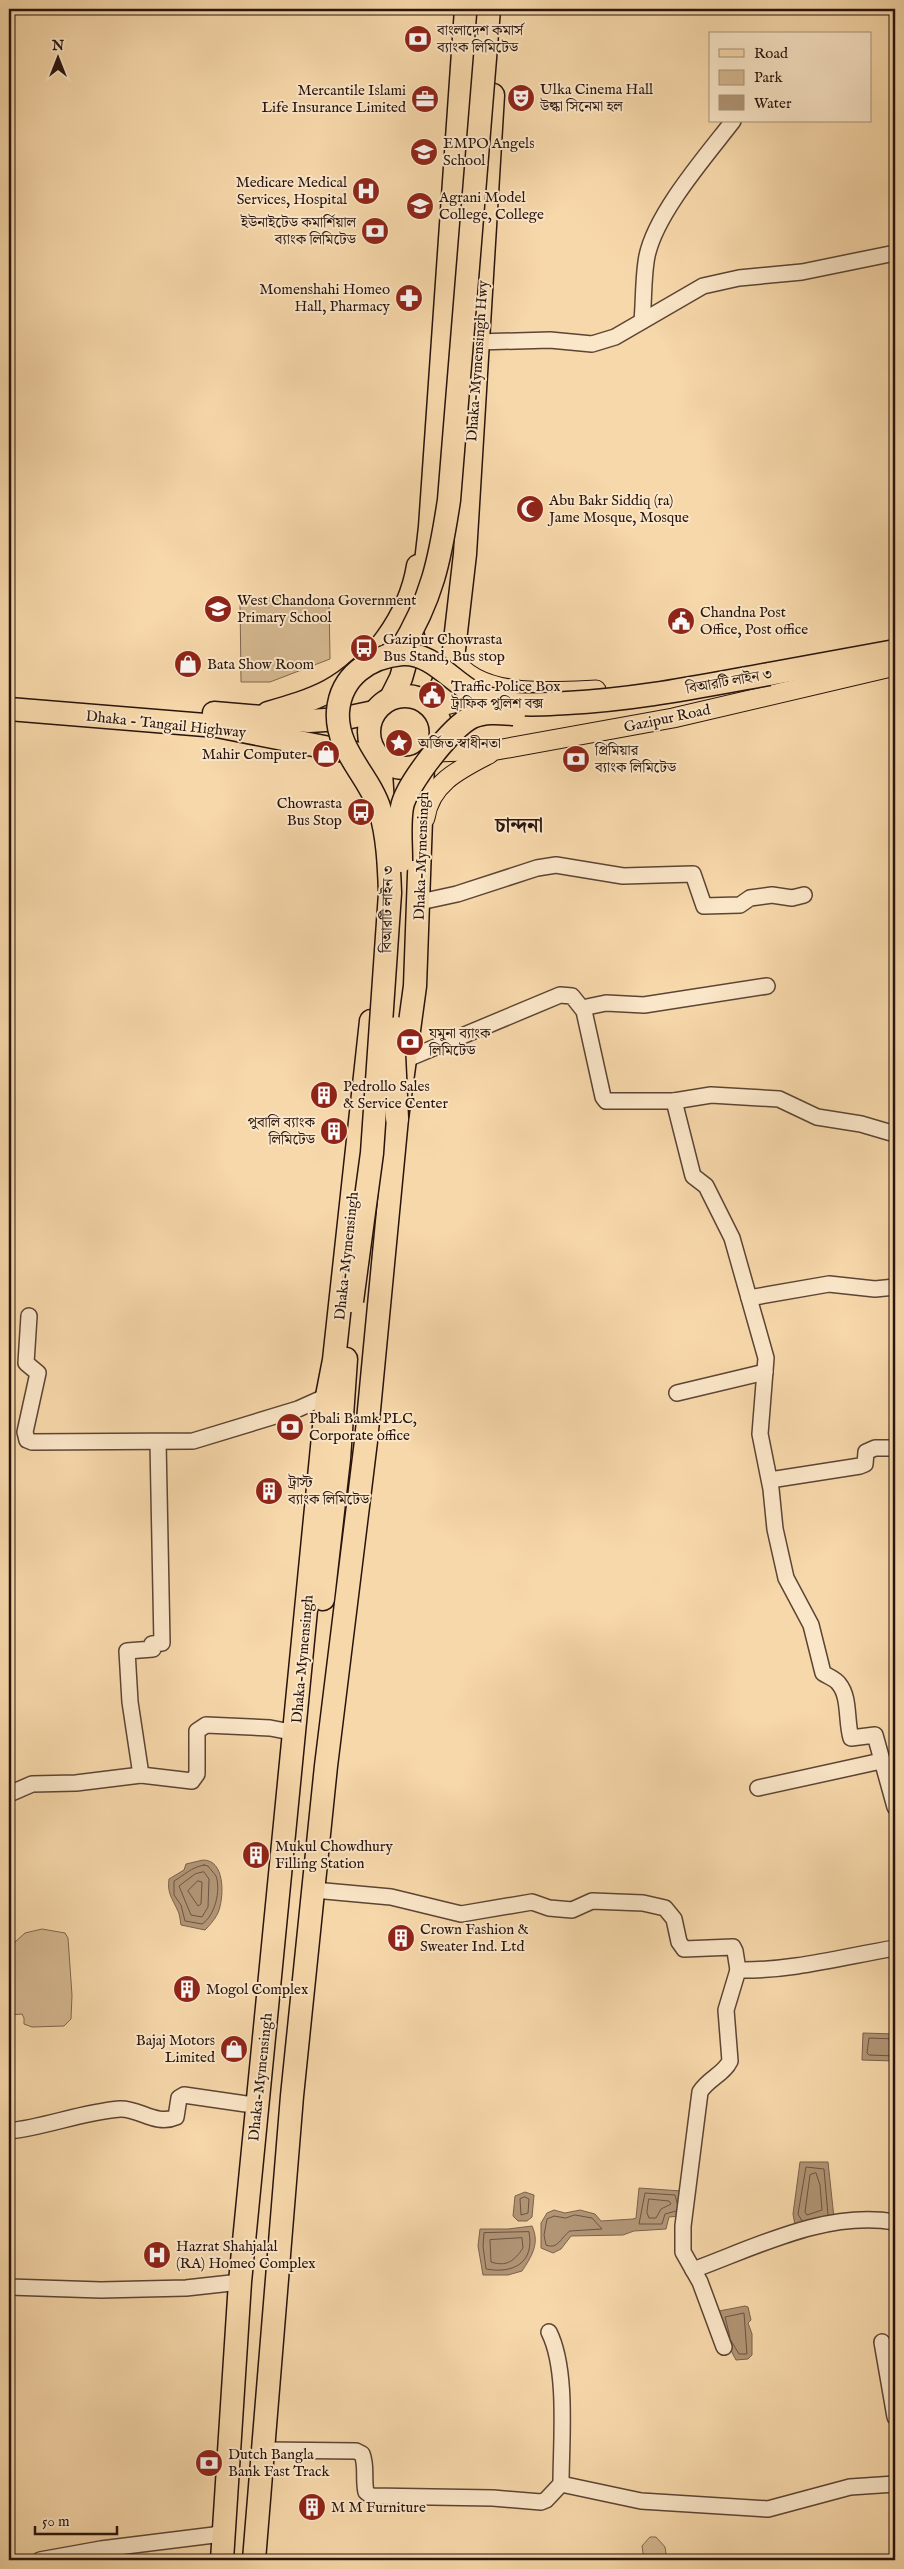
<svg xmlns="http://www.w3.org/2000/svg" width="904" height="2569" viewBox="0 0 904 2569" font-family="'IM FELL English','Noto Serif Bengali',serif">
	<rect width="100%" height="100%" fill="#f7d8aa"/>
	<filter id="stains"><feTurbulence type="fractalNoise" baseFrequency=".004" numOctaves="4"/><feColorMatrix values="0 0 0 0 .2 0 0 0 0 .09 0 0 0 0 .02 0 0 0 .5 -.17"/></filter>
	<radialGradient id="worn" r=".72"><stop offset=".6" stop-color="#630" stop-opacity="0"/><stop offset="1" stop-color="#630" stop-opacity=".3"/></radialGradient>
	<g fill="#d4b78f" stroke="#7e664e">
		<polygon points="240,598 329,598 330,659 270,682 241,682"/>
		<polygon points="42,1929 65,1933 68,1938 72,1995 71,2019 64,2026 32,2027 24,2024 24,2018 22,2014 9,2015 9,1989 14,1983 9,1959 15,1942 25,1933"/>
		<polygon points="650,2537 656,2537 665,2547 667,2560 644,2560 642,2546"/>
	</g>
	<g fill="#b19575" stroke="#7b614b">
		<path d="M203,1860C225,1860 224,1895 219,1910C217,1917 210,1925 205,1930L181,1925C180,1920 180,1914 177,1909C172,1898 167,1893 169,1879L184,1870L186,1864Z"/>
		<polygon points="863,2033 895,2034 895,2061 862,2060"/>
		<polygon points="800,2162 828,2162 834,2218 795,2225 793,2214"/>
		<polygon points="639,2188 681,2191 681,2216 669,2217 666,2229 634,2231 623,2235 571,2236 561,2249 553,2253 541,2248 541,2223 547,2213 554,2210 565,2213 580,2210 595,2214 601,2221 633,2219 636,2218"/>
		<polygon points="525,2192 534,2195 532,2217 527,2221 518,2221 513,2216 515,2196"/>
		<path d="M532,2226C540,2243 532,2256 522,2271L508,2275H483L478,2246L480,2229H508Z"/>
		<polygon points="745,2306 748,2307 751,2320 748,2323 752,2334 752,2355 748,2359 736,2360 725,2339 719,2311"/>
	</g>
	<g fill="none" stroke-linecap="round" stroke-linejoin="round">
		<g stroke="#6d5441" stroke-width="1">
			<path d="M204,1865L208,1866C210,1869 214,1873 216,1876C221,1890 215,1916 202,1924L185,1921L181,1905L174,1895V1881C186,1874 190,1868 204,1865Z"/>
			<polygon points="204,1872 209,1879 208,1907 202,1917 191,1915 179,1886 195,1874"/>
			<polygon points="198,1881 202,1882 201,1904 198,1906 188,1891"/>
			<polyline points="895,2039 869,2038 867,2053 869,2055 895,2056"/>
			<polygon points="816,2173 820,2185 822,2210 807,2215 805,2212 810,2175"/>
			<polygon points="525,2197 529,2199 528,2213 521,2215 520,2199"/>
			<polygon points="649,2199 669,2201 671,2204 661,2209 656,2218 649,2218 647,2213"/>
			<polyline points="676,2211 665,2214 662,2224 639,2224 645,2193 675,2195 677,2203"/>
			<path d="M575,2215L592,2218L602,2229L570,2231C561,2237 558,2250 546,2245L544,2235L547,2219L554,2216L565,2218Z"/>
			<polyline points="802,2221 798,2214 806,2167 824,2169 828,2215"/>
			<path d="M529,2232C535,2263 513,2274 486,2269L483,2246L484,2233Z"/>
			<path d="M522,2238L523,2248C514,2261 507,2267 491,2262L490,2240Z"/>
			<polyline points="730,2337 725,2317 744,2313 747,2354 739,2354 730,2339"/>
		</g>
		<g stroke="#5c4534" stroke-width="18">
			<g id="minor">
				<path d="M642,321C644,300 643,276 647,256C656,213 706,156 733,121"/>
				<polyline points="477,342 550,340 592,344 615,337 703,286 739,278 802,272 895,253"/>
				<polyline points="420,902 457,894 537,868 556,865 623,876 693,874 704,906 740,905 750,898 772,895 792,898 804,895"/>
				<polyline points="582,1008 606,1003 644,1005 767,986"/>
				<path d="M407,1059L560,995L572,996L584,1011L603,1097L606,1101H674L693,1176L706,1186L732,1238L766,1358L760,1434L771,1489L775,1529L786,1578L811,1625L823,1673C827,1676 836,1679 839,1684C850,1697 846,1722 851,1738L875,1735L895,1807"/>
				<polyline points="674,1101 711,1095 779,1099 817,1117 861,1124 895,1134"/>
				<polyline points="749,1298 829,1284 875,1289 895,1287"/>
				<polyline points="29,1316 26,1363 38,1373 25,1432 27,1440 32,1442 193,1441 298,1409 327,1396"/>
				<polyline points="677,1393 765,1372"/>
				<polyline points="770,1480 860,1466 865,1464 866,1452 875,1448 895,1448"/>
				<polyline points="141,1775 130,1702 127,1651 153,1649 152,1644 162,1643 158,1442"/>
				<polyline points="758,1788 881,1761"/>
				<polyline points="9,1794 32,1784 76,1783 141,1775 192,1781 197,1774 197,1731 206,1725 270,1728 296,1733"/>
				<path d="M314,1890L391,1897L461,1914L532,1902L549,1908L572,1910L592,1901L643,1903L665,1908L674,1919L679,1942L684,1949L733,1947L735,1951L738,1970C792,1971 842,1957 895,1948"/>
				<path d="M9,2131C46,2127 82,2112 120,2109C139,2108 156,2126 176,2117L179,2098L184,2095L246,2104H257"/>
				<path d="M693,2270C756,2247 826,2210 895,2222"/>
				<polyline points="9,2287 101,2290 186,2288 240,2282"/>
				<path d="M549,2332C568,2370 561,2441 561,2484"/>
				<polyline points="882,2342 895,2417"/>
				<path d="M724,2347L700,2282L683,2252V2226L700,2092C708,2079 724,2074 730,2061L726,2010L738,1970"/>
				<path d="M264,2450L356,2451L362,2454C367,2466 363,2479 366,2492L371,2496L493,2498L541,2502L546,2500L561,2484L641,2501L768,2509L850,2487L895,2484"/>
				<polyline points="40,2560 101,2549 214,2535 225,2529"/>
			</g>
		</g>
		<g stroke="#29140d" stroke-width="21">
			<g id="major">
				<path d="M453,658C479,699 553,692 596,690"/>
				<polyline points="433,708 490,694"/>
				<polyline points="435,752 497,750 673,718 895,666"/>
				<path d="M425,818C430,783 460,769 489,754"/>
			</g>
		</g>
		<g stroke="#29140d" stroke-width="25">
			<g id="highway">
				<polyline points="423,588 430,527 466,9"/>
				<polyline points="769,674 895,651"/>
				<circle cx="405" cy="732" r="36"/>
				<polyline points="391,698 401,678 413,636"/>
				<polyline points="433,708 453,658 465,554 493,95"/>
				<polyline points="9,709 217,726 380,758 384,818"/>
				<polyline points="214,713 309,721 341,719 374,712"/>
				<path d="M268,713C289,707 310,701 329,691C373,667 410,616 418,566"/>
				<polyline points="323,1599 339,1459 346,1359"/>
				<polyline points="222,2560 240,2282 327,1396 334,1360 371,1021"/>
				<polyline points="254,2560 292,2096 326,1766 366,1441 397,1118 415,986 423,764"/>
			</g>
		</g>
		<use href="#minor" stroke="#fae6c8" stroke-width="15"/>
		<use href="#major" stroke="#f7d8aa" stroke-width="19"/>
		<use href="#highway" stroke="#f7d8aa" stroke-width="22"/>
		<g stroke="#29140d" stroke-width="25" stroke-linecap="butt">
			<g id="highway-bridge">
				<path d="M386,656L400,651C432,599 440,560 449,500L489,9"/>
				<path d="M401,861C401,843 399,824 402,807C406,785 452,726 472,717C485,711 501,713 514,714"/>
				<polyline points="396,1028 394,1054 397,1118"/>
				<path d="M352,1301L372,1153L390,893C389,866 388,837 380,810C370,776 335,750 338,711C341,676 369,657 402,654C431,652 451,681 474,693C484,698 496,700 507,703C526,706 547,704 567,703C635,700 702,686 769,674"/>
			</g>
		</g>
		<use href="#highway-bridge" stroke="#f7d8aa" stroke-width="22"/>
	</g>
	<defs>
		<g id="bank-disc" transform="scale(1.4375)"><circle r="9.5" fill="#8f2418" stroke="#fae6c8"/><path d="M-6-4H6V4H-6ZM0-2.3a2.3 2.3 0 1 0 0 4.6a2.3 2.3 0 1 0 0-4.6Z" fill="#fff"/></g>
		<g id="theatre-disc" transform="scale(1.4375)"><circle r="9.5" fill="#8f2418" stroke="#fae6c8"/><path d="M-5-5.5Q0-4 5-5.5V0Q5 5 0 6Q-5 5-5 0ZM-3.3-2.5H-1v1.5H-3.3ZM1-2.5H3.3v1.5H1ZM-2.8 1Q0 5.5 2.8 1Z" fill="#fff"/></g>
		<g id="office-disc" transform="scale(1.4375)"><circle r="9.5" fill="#8f2418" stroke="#fae6c8"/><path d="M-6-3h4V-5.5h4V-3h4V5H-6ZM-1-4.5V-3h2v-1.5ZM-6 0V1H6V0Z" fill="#fff"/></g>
		<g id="school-disc" transform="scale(1.4375)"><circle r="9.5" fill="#8f2418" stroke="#fae6c8"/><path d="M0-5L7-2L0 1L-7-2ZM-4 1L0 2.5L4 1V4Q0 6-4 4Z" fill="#fff"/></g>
		<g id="hospital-disc" transform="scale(1.4375)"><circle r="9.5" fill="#8f2418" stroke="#fae6c8"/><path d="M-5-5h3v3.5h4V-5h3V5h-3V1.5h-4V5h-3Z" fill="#fff"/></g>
		<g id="university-disc" transform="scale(1.4375)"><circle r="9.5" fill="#8f2418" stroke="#fae6c8"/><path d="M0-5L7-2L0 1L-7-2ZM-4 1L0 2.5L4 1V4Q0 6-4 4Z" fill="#fff"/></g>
		<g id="pharmacy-disc" transform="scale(1.4375)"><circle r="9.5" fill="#8f2418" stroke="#fae6c8"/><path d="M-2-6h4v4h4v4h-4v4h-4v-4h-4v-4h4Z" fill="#fff"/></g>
		<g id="mosque-disc" transform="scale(1.4375)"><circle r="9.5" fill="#8f2418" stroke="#fae6c8"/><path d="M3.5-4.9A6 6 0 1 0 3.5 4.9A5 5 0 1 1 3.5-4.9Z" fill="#fff"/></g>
		<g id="civic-disc" transform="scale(1.4375)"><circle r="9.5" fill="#8f2418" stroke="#fae6c8"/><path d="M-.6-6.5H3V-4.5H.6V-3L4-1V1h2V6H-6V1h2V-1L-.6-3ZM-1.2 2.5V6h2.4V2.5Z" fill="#fff"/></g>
		<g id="bus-disc" transform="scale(1.4375)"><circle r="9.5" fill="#8f2418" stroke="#fae6c8"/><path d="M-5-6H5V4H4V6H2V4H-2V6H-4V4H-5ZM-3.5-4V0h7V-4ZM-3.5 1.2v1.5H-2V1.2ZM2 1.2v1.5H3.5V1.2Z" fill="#fff"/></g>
		<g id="shop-disc" transform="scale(1.4375)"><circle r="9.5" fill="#8f2418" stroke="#fae6c8"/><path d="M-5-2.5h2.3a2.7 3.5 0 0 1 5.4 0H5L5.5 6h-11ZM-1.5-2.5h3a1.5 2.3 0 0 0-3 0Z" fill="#fff"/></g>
		<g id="sight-disc" transform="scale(1.4375)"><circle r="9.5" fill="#8f2418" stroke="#fae6c8"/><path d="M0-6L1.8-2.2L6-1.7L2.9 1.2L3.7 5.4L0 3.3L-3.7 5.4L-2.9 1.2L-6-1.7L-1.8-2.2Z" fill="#fff"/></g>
		<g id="building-disc" transform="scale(1.4375)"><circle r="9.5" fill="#8f2418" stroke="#fae6c8"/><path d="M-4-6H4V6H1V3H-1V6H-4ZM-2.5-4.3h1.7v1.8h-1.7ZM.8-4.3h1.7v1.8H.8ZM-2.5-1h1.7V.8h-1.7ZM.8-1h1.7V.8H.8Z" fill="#fff"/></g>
	</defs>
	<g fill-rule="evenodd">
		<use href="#bank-disc" x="418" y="39"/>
		<use href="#theatre-disc" x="521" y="98"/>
		<use href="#office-disc" x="425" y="99"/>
		<use href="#school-disc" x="424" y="152"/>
		<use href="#hospital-disc" x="366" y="191"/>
		<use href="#university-disc" x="420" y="206"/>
		<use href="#bank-disc" x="375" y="231"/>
		<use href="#pharmacy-disc" x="409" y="298"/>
		<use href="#mosque-disc" x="530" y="509"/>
		<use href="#school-disc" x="218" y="609"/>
		<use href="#civic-disc" x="681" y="621"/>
		<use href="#bus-disc" x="364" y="648"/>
		<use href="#shop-disc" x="188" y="664"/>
		<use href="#civic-disc" x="432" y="695"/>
		<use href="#sight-disc" x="399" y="743"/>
		<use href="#shop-disc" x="326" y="754"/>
		<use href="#bank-disc" x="576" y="759"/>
		<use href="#bus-disc" x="361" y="812"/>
		<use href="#bank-disc" x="410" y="1042"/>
		<use href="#building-disc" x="324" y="1095"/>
		<use href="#building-disc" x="334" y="1131"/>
		<use href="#bank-disc" x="290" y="1427"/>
		<use href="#building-disc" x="269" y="1491"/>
		<use href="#building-disc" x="256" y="1855"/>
		<use href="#building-disc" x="401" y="1938"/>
		<use href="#building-disc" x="187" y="1989"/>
		<use href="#shop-disc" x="234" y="2049"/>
		<use href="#hospital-disc" x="157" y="2255"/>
		<use href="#bank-disc" x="209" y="2463"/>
		<use href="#building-disc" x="312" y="2507"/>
	</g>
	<g text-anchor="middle" stroke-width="4" stroke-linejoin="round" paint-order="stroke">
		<g font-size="15" fill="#29140d" stroke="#fae6c8" text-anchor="start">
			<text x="437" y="35">বাংলাদেশ কমার্স<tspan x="437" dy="17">ব্যাংক লিমিটেড</tspan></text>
			<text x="540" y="94">Ulka Cinema Hall<tspan x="540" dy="17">উল্কা সিনেমা হল</tspan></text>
			<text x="406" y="95" text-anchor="end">Mercantile Islami<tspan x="406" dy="17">Life Insurance Limited</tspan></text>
			<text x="443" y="148">EMPO Angels<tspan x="443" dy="17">School</tspan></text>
			<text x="347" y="187" text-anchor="end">Medicare Medical<tspan x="347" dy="17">Services, Hospital</tspan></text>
			<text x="439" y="202">Agrani Model<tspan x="439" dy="17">College, College</tspan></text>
			<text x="356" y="227" text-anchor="end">ইউনাইটেড কমার্শিয়াল<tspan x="356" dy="17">ব্যাংক লিমিটেড</tspan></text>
			<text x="390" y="294" text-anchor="end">Momenshahi Homeo<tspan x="390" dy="17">Hall, Pharmacy</tspan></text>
			<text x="549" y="505">Abu Bakr Siddiq (ra)<tspan x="549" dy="17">Jame Mosque, Mosque</tspan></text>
			<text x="237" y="605">West Chandona Government<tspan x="237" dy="17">Primary School</tspan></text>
			<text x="700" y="617">Chandna Post<tspan x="700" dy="17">Office, Post office</tspan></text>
			<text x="383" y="644">Gazipur Chowrasta<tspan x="383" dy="17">Bus Stand, Bus stop</tspan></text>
			<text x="207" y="669">Bata Show Room</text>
			<text x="451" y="691">Traffic Police Box<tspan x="451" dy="17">ট্রাফিক পুলিশ বক্স</tspan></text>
			<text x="418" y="748">অর্জিত স্বাধীনতা</text>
			<text x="595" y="755">প্রিমিয়ার<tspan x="595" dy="17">ব্যাংক লিমিটেড</tspan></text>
			<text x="307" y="759" text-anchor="end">Mahir Computer</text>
			<text x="342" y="808" text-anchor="end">Chowrasta<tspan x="342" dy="17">Bus Stop</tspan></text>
			<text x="429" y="1038">যমুনা ব্যাংক<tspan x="429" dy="17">লিমিটেড</tspan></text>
			<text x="343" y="1091">Pedrollo Sales<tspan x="343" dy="17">&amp; Service Center</tspan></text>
			<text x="315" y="1127" text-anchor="end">পুবালি ব্যাংক<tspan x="315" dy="17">লিমিটেড</tspan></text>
			<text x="309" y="1423">Pbali Bamk PLC,<tspan x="309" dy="17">Corporate office</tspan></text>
			<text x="288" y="1487">ট্রাস্ট<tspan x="288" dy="17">ব্যাংক লিমিটেড</tspan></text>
			<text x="275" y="1851">Mukul Chowdhury<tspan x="275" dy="17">Filling Station</tspan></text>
			<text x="420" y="1934">Crown Fashion &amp;<tspan x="420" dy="17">Sweater Ind. Ltd</tspan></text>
			<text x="206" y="1994">Mogol Complex</text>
			<text x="215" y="2045" text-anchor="end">Bajaj Motors<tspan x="215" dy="17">Limited</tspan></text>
			<text x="176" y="2251">Hazrat Shahjalal<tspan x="176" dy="17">(RA) Homeo Complex</tspan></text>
			<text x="228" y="2459">Dutch Bangla<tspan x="228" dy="17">Bank Fast Track</tspan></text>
			<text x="331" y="2512">M M Furniture</text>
		</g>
		<g font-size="15" fill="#29140d" stroke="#fae6c8">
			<text transform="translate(477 361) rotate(-86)" y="5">Dhaka-Mymensingh Hwy</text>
			<text transform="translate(729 681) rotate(-10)" y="5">বিআরটি লাইন ৩</text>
			<text transform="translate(667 718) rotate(-12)" y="5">Gazipur Road</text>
			<text transform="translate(166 724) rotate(6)" y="5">Dhaka - Tangail Highway</text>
			<text transform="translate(421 856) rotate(-88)" y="5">Dhaka-Mymensingh</text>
			<text transform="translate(387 909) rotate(-89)" y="5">বিআরটি লাইন ৩</text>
			<text transform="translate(346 1256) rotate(-84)" y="5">Dhaka-Mymensingh</text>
			<text transform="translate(302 1659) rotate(-85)" y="5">Dhaka-Mymensingh</text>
			<text transform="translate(260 2077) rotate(-84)" y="5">Dhaka-Mymensingh</text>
		</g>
		<g font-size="20" font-weight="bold" fill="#29140d" stroke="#fae6c8">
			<text x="519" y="832">চান্দনা</text>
		</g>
	</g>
	<rect width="904" height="2569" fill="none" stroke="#f7d8aa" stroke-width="30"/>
	<rect x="10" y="10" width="884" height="2549" fill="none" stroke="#29140d" stroke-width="2.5"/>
	<rect x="15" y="15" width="874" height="2539" fill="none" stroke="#29140d"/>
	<rect x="709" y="32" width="162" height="90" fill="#fae6c8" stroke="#a6927d"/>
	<rect x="719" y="49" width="25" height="8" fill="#f7d8aa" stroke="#a6927d"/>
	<text x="754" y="58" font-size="15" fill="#29140d">Road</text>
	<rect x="719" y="70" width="25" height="15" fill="#d4b78f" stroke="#a6927d"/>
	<text x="754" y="82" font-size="15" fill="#29140d">Park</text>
	<rect x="719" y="95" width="25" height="15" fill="#b19575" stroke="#a6927d"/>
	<text x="754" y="108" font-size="15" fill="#29140d">Water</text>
	<g transform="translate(58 58)" stroke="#fae6c8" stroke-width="4" paint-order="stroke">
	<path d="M0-4L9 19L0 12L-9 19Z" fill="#29140d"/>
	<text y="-8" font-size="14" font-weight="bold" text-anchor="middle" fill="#29140d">N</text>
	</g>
	<path d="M35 2526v8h82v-8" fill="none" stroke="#29140d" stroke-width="2.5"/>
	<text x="42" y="2526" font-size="15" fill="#29140d" stroke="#fae6c8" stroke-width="4" paint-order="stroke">50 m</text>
	<rect width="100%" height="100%" filter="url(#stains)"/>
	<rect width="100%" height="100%" fill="url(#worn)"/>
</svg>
